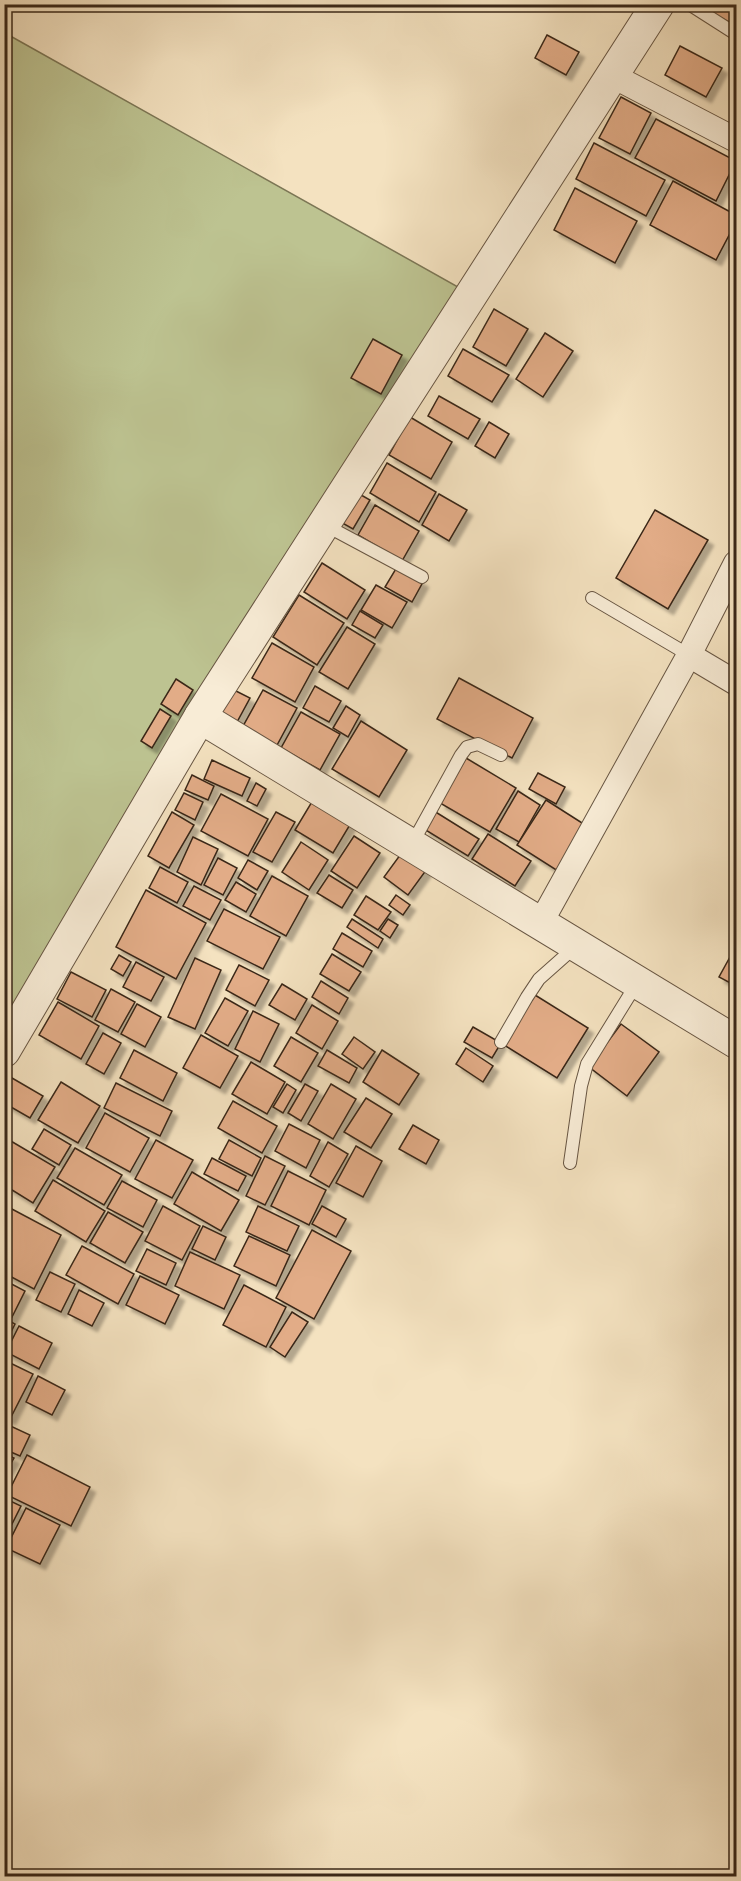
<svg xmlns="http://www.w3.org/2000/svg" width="741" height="1881" viewBox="0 0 741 1881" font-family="'Old Standard TT',serif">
	<defs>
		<filter id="shadow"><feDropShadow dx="5.5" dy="5.5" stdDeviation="1.5" flood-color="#0004"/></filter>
	</defs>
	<rect width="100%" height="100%" fill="#f4e2c0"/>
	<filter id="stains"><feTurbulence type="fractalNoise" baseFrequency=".00333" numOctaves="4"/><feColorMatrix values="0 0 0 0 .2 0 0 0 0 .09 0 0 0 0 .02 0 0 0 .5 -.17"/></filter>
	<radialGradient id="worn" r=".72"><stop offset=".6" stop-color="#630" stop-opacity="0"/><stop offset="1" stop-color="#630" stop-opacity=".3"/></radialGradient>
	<polygon fill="#bdc391" stroke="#7c7655" stroke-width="1.5" points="5,33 458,287 5,1032"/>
	<g fill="#e2ac87" stroke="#3a2819" stroke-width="1.5" filter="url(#shadow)">
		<polygon points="700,4 736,4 736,26 699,6"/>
		<polygon points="547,35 579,52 566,75 535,58"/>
		<polygon points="680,46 722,68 706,97 665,75"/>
		<polygon points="621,97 651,113 630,154 599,138"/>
		<polygon points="656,119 736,161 716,201 635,158"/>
		<polygon points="594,143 665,180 646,216 576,179"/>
		<polygon points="673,181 736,215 736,222 716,260 650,225"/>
		<polygon points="575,188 637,221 615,263 554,230"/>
		<polygon points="494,309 528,329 506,366 473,347"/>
		<polygon points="545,333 573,351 543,397 516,379"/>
		<polygon points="373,339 402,355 381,394 351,378"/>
		<polygon points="463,349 509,375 492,402 448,376"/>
		<polygon points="439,396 480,419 468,439 428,416"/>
		<polygon points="410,417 452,442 431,479 389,455"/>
		<polygon points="489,422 509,434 495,458 475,446"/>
		<polygon points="387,463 436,492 419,522 370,493"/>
		<polygon points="354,491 370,500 353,529 337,520"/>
		<polygon points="439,494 467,510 449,541 422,525"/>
		<polygon points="375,505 419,531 402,561 358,535"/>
		<polygon points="655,510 708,540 668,609 616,578"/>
		<polygon points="322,563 365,590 347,619 304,592"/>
		<polygon points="397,567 423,582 412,602 385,587"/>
		<polygon points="376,585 407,602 392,628 361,610"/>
		<polygon points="299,595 344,623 317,665 273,637"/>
		<polygon points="360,611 383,625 375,638 352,625"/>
		<polygon points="347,627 375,644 348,689 319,672"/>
		<polygon points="272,643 314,667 295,702 252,678"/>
		<polygon points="459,678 533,718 512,758 437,719"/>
		<polygon points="176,679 193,690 178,715 161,704"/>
		<polygon points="315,686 341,701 329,722 303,708"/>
		<polygon points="232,689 250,698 237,722 219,713"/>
		<polygon points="263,690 297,708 276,747 242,728"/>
		<polygon points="346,706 360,715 348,737 333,728"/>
		<polygon points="160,709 171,716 152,748 141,741"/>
		<polygon points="301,712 340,734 320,770 281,748"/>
		<polygon points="361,721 407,750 379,797 332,769"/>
		<polygon points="466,758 516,788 490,832 440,803"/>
		<polygon points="212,760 250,778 242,796 204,779"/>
		<polygon points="538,773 565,787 556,804 529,789"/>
		<polygon points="192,775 214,786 208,800 185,790"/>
		<polygon points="256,783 266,789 257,806 247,801"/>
		<polygon points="518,791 540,805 519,842 496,829"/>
		<polygon points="184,793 203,802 195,820 175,810"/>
		<polygon points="221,794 268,819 248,856 201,831"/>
		<polygon points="313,800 351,823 333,853 295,830"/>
		<polygon points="546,800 590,828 561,873 517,845"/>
		<polygon points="434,811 479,839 468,856 424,829"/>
		<polygon points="172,812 194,825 169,868 148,856"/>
		<polygon points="276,812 295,822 272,862 253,852"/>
		<polygon points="488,834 531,861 515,886 472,859"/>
		<polygon points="354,836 380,853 357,888 331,871"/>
		<polygon points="193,837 218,849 201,885 177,872"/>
		<polygon points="301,842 328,860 309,890 282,872"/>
		<polygon points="403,851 427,869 408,895 384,877"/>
		<polygon points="218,858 237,868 223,895 204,885"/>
		<polygon points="248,860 268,871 257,890 238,878"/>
		<polygon points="160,867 188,882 177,903 149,888"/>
		<polygon points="329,875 353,890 342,908 317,893"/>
		<polygon points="272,876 308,896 286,936 250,916"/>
		<polygon points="236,882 256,894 246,912 225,900"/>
		<polygon points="194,886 221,900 210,920 183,906"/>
		<polygon points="146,890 206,923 176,979 116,947"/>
		<polygon points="396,895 410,905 403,915 389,905"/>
		<polygon points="366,896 391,912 378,930 354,915"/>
		<polygon points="224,909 280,937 263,969 207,941"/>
		<polygon points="352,919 383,939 378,948 347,927"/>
		<polygon points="388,919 398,925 390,938 380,931"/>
		<polygon points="342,933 372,951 363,967 333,949"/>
		<polygon points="736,946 736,986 719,977"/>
		<polygon points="332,954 361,972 349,991 320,974"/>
		<polygon points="119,955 131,962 123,976 111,969"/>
		<polygon points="195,958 221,970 195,1029 168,1017"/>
		<polygon points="136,962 164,977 151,1001 123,987"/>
		<polygon points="239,965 269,980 255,1006 226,990"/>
		<polygon points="71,972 106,990 92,1017 57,999"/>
		<polygon points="321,981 348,998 339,1014 312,997"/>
		<polygon points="282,984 307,999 295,1020 269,1005"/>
		<polygon points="111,989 135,1002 118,1032 95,1020"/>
		<polygon points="535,995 588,1028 557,1078 504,1045"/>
		<polygon points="225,998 248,1011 228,1046 205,1033"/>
		<polygon points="58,1002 99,1026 81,1059 39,1035"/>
		<polygon points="137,1004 161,1017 145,1047 121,1034"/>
		<polygon points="312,1005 338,1021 322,1049 296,1033"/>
		<polygon points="253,1011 279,1024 260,1062 235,1049"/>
		<polygon points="621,1024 659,1052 627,1096 589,1067"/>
		<polygon points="473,1027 501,1043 492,1058 464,1042"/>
		<polygon points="103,1033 121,1043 104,1074 86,1064"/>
		<polygon points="201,1035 238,1056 220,1088 183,1068"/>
		<polygon points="291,1037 318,1053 301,1082 274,1066"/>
		<polygon points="354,1037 375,1052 363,1069 342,1054"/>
		<polygon points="466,1048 493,1066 483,1082 456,1064"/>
		<polygon points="134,1050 177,1073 163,1101 120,1078"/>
		<polygon points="327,1050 357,1068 349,1083 318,1066"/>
		<polygon points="382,1050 419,1074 399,1105 363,1082"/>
		<polygon points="251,1062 285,1082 267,1114 232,1094"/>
		<polygon points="12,1078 43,1096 30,1118 4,1103 4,1091"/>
		<polygon points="61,1082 100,1106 78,1143 38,1120"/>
		<polygon points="116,1083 172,1111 160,1136 104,1108"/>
		<polygon points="287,1084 296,1090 283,1113 273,1107"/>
		<polygon points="305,1084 318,1091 301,1121 288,1113"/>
		<polygon points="331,1084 356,1099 333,1139 308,1124"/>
		<polygon points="366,1098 392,1114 371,1148 344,1132"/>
		<polygon points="233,1101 277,1126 262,1153 218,1128"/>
		<polygon points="105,1113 149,1138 130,1172 86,1148"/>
		<polygon points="289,1124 320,1140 306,1168 275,1151"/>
		<polygon points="413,1125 439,1140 426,1164 399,1149"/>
		<polygon points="44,1129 71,1145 59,1165 32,1149"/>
		<polygon points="4,1137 55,1167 33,1203 4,1185"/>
		<polygon points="156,1140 193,1160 172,1198 135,1179"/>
		<polygon points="229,1140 261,1158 252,1176 219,1159"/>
		<polygon points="328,1142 348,1154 329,1187 310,1176"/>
		<polygon points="356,1146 382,1161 363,1197 336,1183"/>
		<polygon points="75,1148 122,1175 104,1205 57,1178"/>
		<polygon points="265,1156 285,1166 265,1205 246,1196"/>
		<polygon points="212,1158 246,1176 238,1191 204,1174"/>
		<polygon points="288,1171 326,1190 309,1225 271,1206"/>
		<polygon points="192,1172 239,1200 221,1231 174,1204"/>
		<polygon points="53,1180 105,1211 86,1242 35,1211"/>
		<polygon points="122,1181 157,1200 143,1227 107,1208"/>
		<polygon points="163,1206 200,1226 182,1260 145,1241"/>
		<polygon points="258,1206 299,1226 287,1251 246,1232"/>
		<polygon points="322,1206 346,1219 336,1237 312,1224"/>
		<polygon points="10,1208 61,1235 34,1289 4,1273 4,1218"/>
		<polygon points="108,1212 143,1232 125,1263 90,1243"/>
		<polygon points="203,1226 226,1237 215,1260 192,1249"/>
		<polygon points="312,1230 351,1251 314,1319 276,1298"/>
		<polygon points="249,1236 290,1255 276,1286 234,1266"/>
		<polygon points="82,1246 134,1274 118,1304 66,1275"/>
		<polygon points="147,1249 176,1263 166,1285 136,1271"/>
		<polygon points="190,1252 240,1275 224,1309 175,1286"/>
		<polygon points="50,1272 75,1284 61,1312 36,1300"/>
		<polygon points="140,1276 179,1295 165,1324 126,1305"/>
		<polygon points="4,1280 25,1291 11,1319 4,1316"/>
		<polygon points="244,1285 286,1307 266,1347 223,1325"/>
		<polygon points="79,1290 104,1303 92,1326 68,1314"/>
		<polygon points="292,1312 308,1322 285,1357 270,1347"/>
		<polygon points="4,1318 15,1324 4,1346"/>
		<polygon points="19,1326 52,1343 39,1369 6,1352"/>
		<polygon points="4,1360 33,1374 10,1419 4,1417"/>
		<polygon points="38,1376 65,1390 52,1415 26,1402"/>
		<polygon points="4,1423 30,1435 20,1456 4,1449"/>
		<polygon points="4,1453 14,1458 4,1475"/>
		<polygon points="27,1455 90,1487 71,1526 7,1495"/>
		<polygon points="4,1498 21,1506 4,1540"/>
		<polygon points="26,1508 60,1525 40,1564 6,1548"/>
	</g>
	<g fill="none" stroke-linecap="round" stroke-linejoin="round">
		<g stroke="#685643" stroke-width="14">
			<g id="service">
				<polyline points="689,4 736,34"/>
				<polyline points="325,525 422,577"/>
				<polyline points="592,598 689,655"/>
				<polyline points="412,844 461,755 467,747 478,744 501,755"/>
				<polyline points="501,1042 527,997 539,979 575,947"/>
				<polyline points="570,1163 581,1086 587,1064 637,983"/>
			</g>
		</g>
		<g stroke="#685643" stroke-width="26">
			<g id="minor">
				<polyline points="613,76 736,140"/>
				<polyline points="689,655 736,683"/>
				<polyline points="540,924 689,655 736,563"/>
			</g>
		</g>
		<g stroke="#685643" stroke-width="34">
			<g id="tertiary">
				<polyline points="200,717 736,1042"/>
				<polyline points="4,1051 200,717 658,4"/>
			</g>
		</g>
		<use href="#service" stroke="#f8ecd6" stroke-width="12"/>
		<use href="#minor" stroke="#f8ecd6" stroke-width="24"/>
		<use href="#tertiary" stroke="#f8ecd6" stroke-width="32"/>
	</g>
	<rect width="741" height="1881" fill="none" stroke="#f4e2c0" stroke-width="24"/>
	<rect x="6" y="6" width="729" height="1869" fill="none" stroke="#3a2819" stroke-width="3"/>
	<rect x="12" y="12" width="717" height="1857" fill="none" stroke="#3a2819" stroke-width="1.5"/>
	<rect width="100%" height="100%" filter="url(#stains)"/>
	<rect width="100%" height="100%" fill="url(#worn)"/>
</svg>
